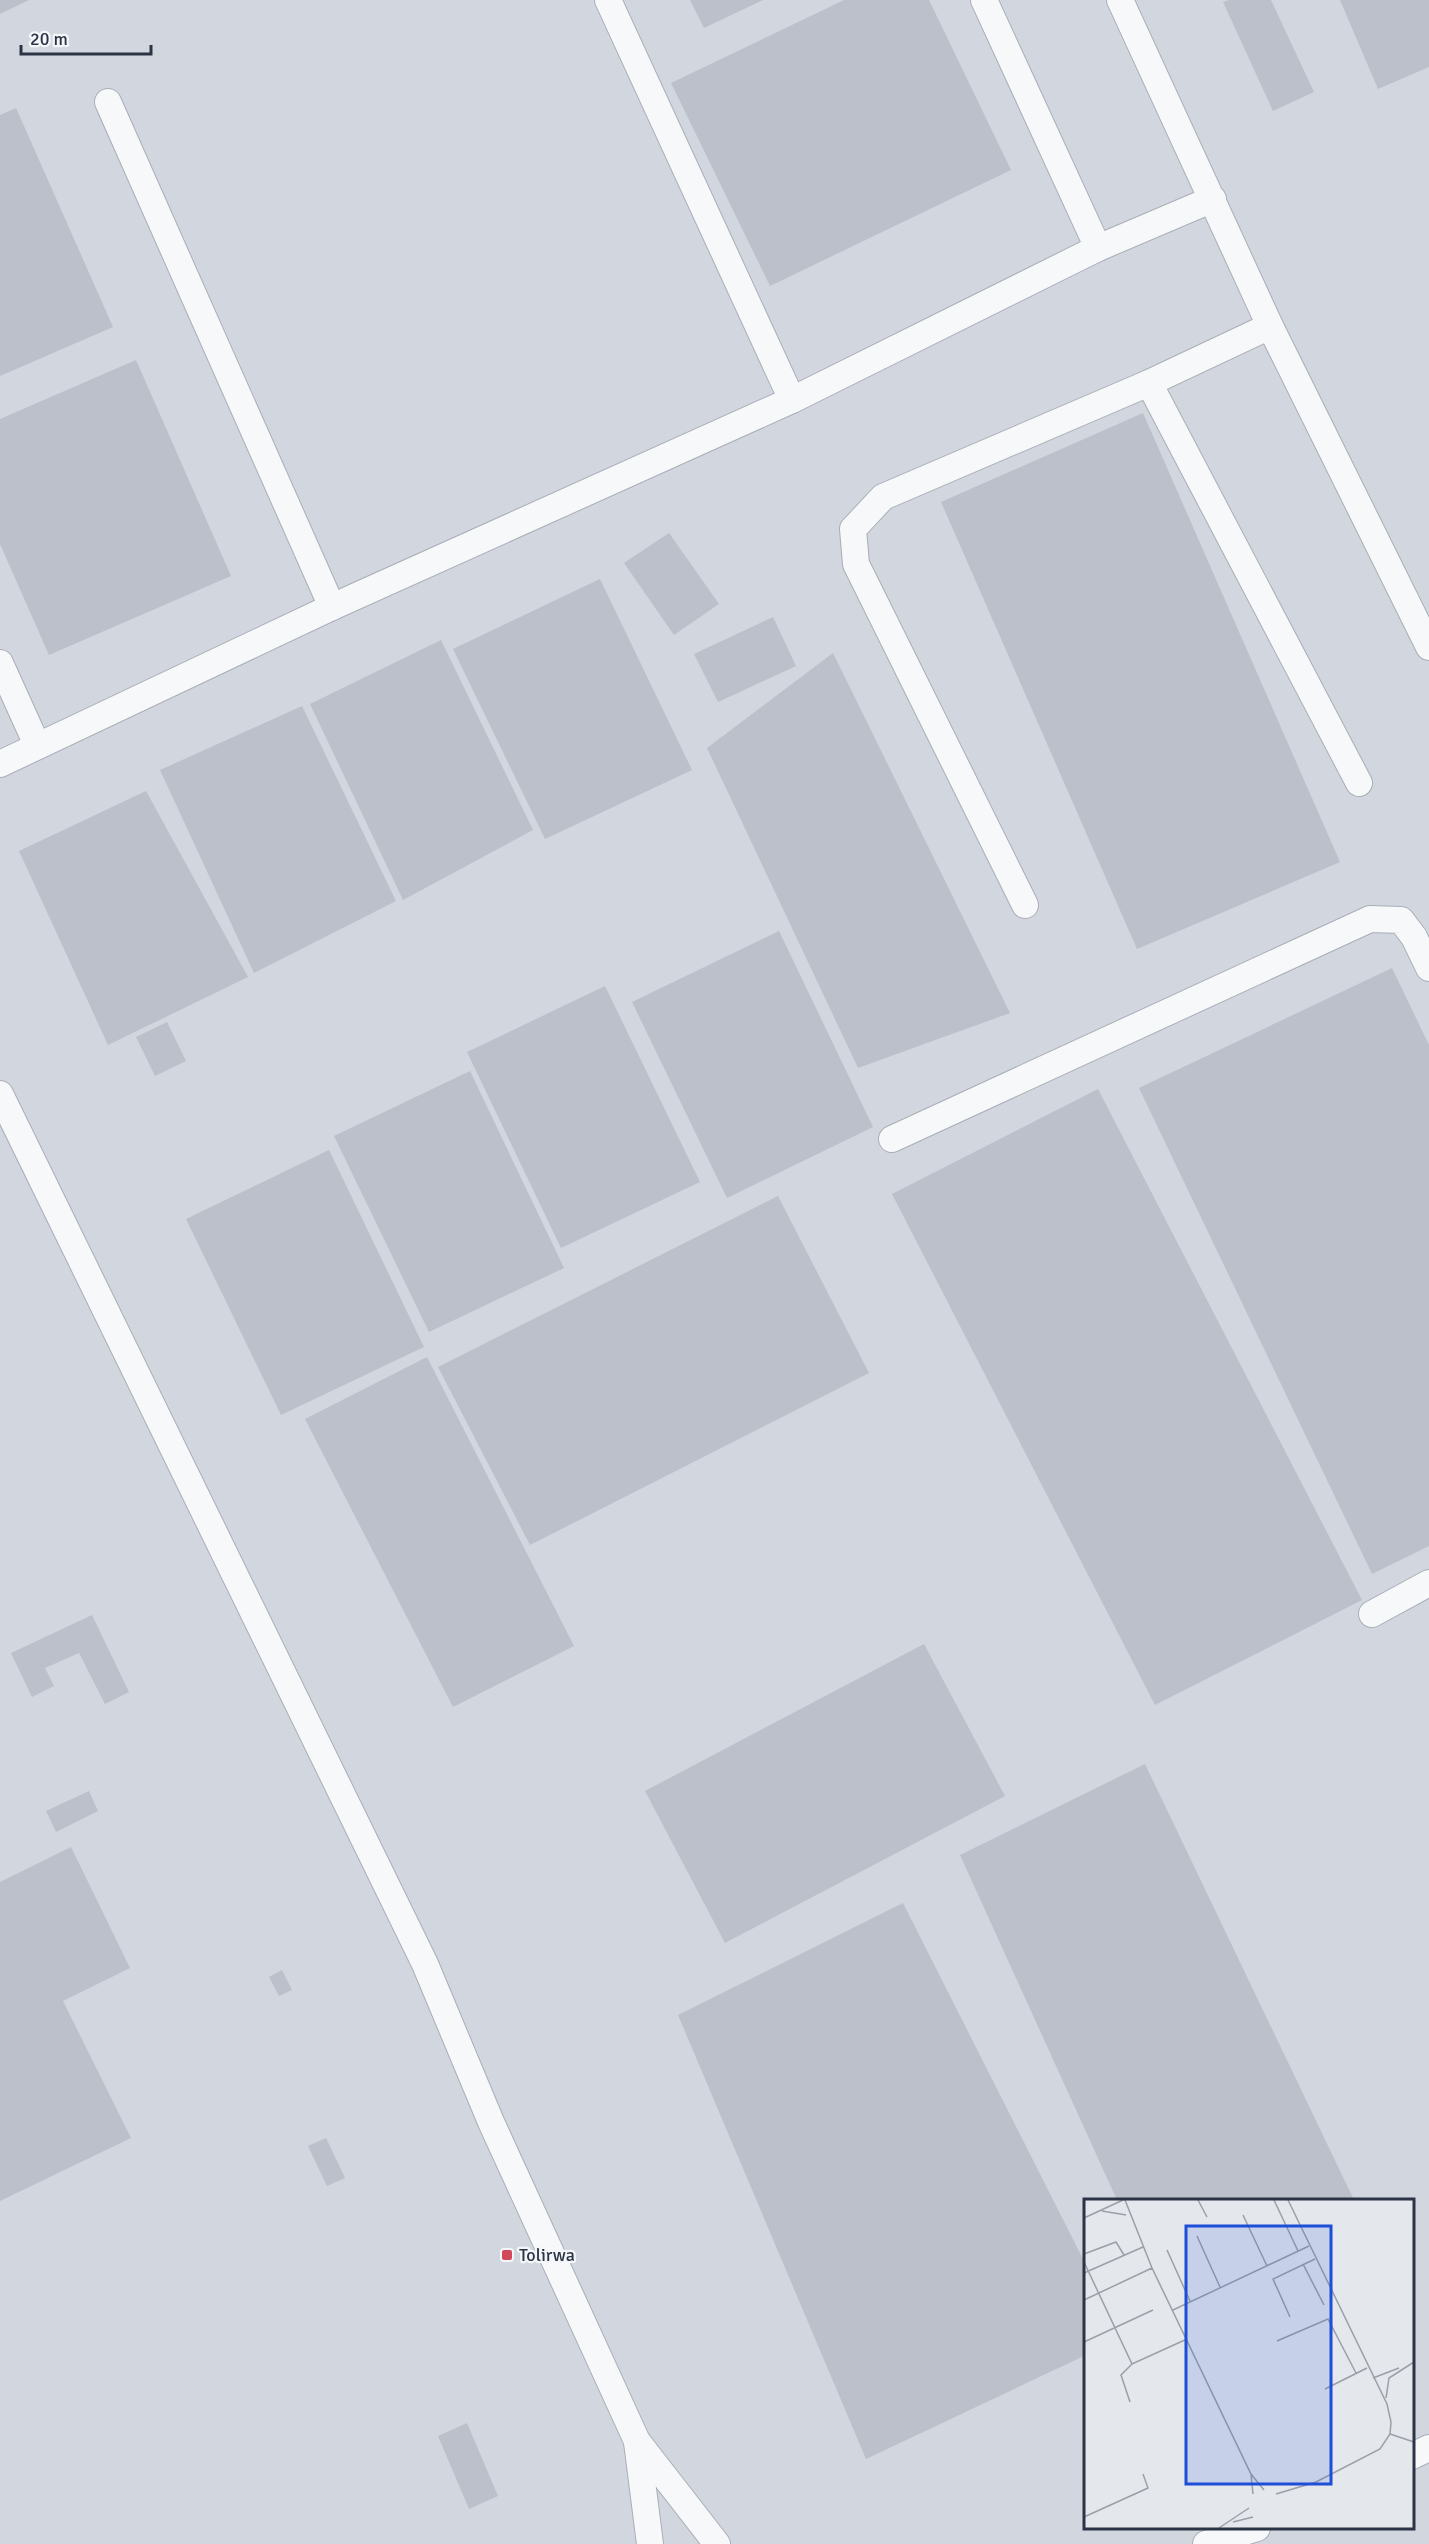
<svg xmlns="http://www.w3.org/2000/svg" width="1429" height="2544" viewBox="0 0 1429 2544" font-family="Signika,sans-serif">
	<rect width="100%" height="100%" fill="#e4e7ec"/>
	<path fill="#d2d6de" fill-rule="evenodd" d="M0,0H1429V2544H0ZM1086,2200H1412V2528H1086Z"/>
	<g fill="#bbc0ca">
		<polygon points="0,0 29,0 0,14"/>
		<polygon points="690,0 763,0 704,28"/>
		<polygon points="844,0 929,0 1011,170 770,286 671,83"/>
		<polygon points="1229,0 1271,0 1314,92 1273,111 1223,2"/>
		<polygon points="1340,0 1429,0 1429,67 1378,89"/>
		<polygon points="16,108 113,327 0,376 0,115"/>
		<polygon points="136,360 231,576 49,655 0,544 0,419"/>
		<polygon points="1143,413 1340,862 1137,949 941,502"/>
		<polygon points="669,533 719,604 674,635 624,563"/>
		<polygon points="600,579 692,770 545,839 453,649"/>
		<polygon points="773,617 796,666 718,702 694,654"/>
		<polygon points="441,640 533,830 403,900 310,704"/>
		<polygon points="833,653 1010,1013 858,1068 707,748"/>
		<polygon points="302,706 396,901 254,973 160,770"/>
		<polygon points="146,791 248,977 108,1045 19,851"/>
		<polygon points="779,931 873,1127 727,1198 632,1002"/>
		<polygon points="1392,968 1429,1045 1429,1546 1372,1574 1139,1088"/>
		<polygon points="605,986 700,1182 561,1248 467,1052"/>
		<polygon points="167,1022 186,1061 155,1076 136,1037"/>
		<polygon points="470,1071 564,1268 429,1332 334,1136"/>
		<polygon points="1098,1089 1362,1600 1155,1705 892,1194"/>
		<polygon points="329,1150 424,1347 281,1415 186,1219"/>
		<polygon points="778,1196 869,1373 530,1545 438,1367"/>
		<polygon points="427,1357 574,1646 453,1707 305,1419"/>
		<polygon points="92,1615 129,1692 105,1704 79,1653 45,1668 54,1686 32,1697 11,1653"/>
		<polygon points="924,1644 1005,1796 725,1943 645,1791"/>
		<polygon points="1145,1764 1354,2200 1117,2200 960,1855"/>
		<polygon points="89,1791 98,1811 56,1832 46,1811"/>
		<polygon points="71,1847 130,1968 63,2001 131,2138 0,2201 0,1882"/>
		<polygon points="903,1903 1086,2265 1086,2355 866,2459 678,2015"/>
		<polygon points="282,1970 292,1990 279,1996 269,1977"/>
		<polygon points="326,2138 345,2178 327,2186 308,2146"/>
		<polygon points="467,2423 498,2496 469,2509 438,2436"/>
	</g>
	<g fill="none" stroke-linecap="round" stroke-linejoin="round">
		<g stroke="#a9aeb7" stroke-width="28">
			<g id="service">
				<polyline points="608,0 792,400"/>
				<polyline points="984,0 1098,248"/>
				<polyline points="1120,0 1270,326 1429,647"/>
				<polyline points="108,102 332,607"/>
				<polyline points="1149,383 1359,783"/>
				<polyline points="0,663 37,745"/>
				<polyline points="0,764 332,607 792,400 1098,248 1213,199"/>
				<polyline points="1025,905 856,564 853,529 883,497 1149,383 1270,326"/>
				<polyline points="0,1094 425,1964 491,2122 637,2441 717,2544"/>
				<polyline points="892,1139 1370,919 1401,920 1414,937 1429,968"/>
				<polyline points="1372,1614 1429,1583"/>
				<polyline points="637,2442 650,2544"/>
				<polyline points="1412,2456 1429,2448"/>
				<polyline points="1206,2544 1257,2528"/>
			</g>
		</g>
		<use href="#service" stroke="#f7f8fa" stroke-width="26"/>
	</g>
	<rect fill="#d1495b" stroke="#f4f6f9" stroke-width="2" x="501" y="2249" width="12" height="12" rx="3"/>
	<g text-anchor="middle" stroke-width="4.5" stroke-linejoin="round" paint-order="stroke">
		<g font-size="18" fill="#2b3445" stroke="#f4f6f9" text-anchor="start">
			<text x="519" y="2261">Tolirwa</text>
		</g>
	</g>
	<g transform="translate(1084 2199)">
		<rect width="330" height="330" fill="#e4e7ec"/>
		<path fill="none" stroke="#9a9fa9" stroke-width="1.5" d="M41,1L68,69L167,275L180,291M114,1L123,18M190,1L214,52M18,12L42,16M159,16L183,67M0,19L39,1M113,37L136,88M83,51L106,102M0,55L32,43L40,56M0,63L48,165L103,140M219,65L240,106M0,74L59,48M0,101L68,69M89,111L225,47M206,118L189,80L231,60M193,142L244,120L272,174M0,143L69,111M289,179L315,169M241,190L283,169M302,199L305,179L330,163M46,203L37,176L48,165M306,235L330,243M167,275L169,295M192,295L232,283L296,250L306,235L307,223L303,205L204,1M0,318L64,289L59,275M149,323L169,318M135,329L165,309"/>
		<path fill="#1d4ed8" fill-opacity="0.15" stroke="#1d4ed8" stroke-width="3" d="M102,27H247V285H102Z"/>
		<rect width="330" height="330" fill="none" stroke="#2b3445" stroke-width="3"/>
	</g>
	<path d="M21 45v9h130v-9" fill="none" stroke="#2b3445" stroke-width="3"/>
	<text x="30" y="45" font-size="18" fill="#2b3445" stroke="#f4f6f9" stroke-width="4.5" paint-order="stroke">20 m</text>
</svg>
